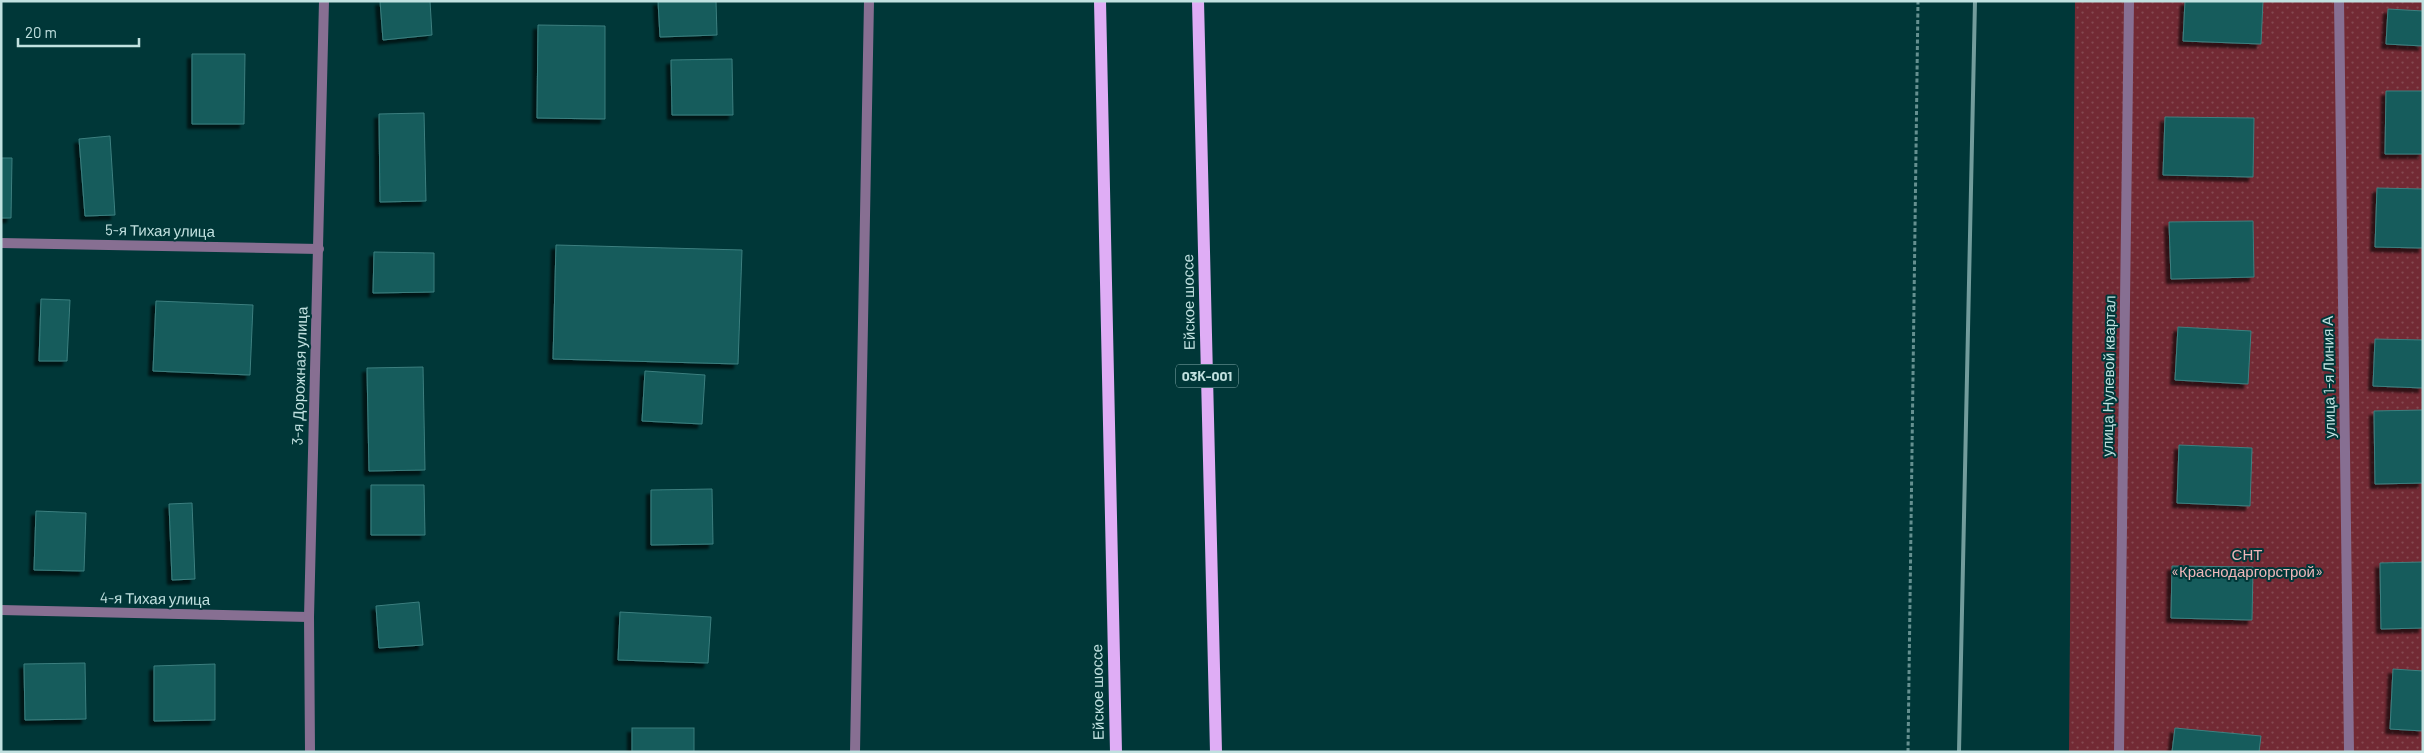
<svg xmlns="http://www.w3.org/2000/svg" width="2424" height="753" viewBox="0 0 2424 753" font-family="Barlow,sans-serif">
	<defs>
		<pattern id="garden-dots" width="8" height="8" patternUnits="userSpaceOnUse" patternTransform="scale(1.25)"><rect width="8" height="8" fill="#722a34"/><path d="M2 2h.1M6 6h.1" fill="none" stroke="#844951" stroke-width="1.8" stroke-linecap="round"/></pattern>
		<filter id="shadow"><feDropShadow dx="-4.5" dy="4.5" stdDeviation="1" flood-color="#0009"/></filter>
	</defs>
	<rect width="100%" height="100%" fill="#003738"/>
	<polygon fill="url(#garden-dots)" points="2075,1 2423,1 2423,752 2069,752"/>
	<g fill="#135c5c" stroke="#3d7f7f" filter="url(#shadow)">
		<polygon points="380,1 430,1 432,35 383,40"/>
		<polygon points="658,1 716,1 717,35 660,37"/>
		<polygon points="2185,1 2263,1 2261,44 2183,41"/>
		<polygon points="2388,9 2423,11 2423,46 2386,44"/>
		<polygon points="538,25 605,26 605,119 537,118"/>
		<polygon points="192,54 245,54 244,124 192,124"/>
		<polygon points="732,59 733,115 672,115 671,60"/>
		<polygon points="2386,91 2423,91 2423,154 2385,154"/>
		<polygon points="424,113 426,201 380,202 379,114"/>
		<polygon points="2165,117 2254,118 2253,177 2163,175"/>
		<polygon points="110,136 115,215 85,216 79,139"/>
		<polygon points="1,158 12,158 11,218 1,218"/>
		<polygon points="2377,188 2423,189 2423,248 2375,247"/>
		<polygon points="2253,221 2254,277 2171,279 2169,222"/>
		<polygon points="556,245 742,250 738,364 553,359"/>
		<polygon points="374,252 434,253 434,292 373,293"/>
		<polygon points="41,299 70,300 67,361 39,361"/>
		<polygon points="156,301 253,305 250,375 153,371"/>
		<polygon points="2178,327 2251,331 2248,384 2175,380"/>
		<polygon points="2375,339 2423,340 2423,388 2373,386"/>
		<polygon points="423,367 425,470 369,471 367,368"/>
		<polygon points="645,371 705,375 702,424 642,421"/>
		<polygon points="2423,410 2423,483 2375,484 2374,411"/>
		<polygon points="2179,445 2252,448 2250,506 2177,503"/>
		<polygon points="371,485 424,485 425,535 371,535"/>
		<polygon points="712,489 713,544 651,545 651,490"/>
		<polygon points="192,503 195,579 172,580 169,504"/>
		<polygon points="36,511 86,513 84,571 34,570"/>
		<polygon points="2423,562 2423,628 2381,629 2380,563"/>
		<polygon points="2172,566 2253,567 2252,620 2171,618"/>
		<polygon points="419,602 423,645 379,648 376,606"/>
		<polygon points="620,612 711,617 708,663 618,660"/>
		<polygon points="85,663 86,719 25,720 24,664"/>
		<polygon points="215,664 215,720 154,721 154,666"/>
		<polygon points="2393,669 2423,671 2423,731 2390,729"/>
		<rect x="632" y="728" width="62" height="24"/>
		<polygon points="2175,728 2261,736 2259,752 2172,752"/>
	</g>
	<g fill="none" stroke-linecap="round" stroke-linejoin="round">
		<polyline stroke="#659090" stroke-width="3" stroke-dasharray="4 2.5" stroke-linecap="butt" points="1908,752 1918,1"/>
		<g stroke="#876f92" stroke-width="10">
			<polyline points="2339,1 2349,752"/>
			<polyline points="1,243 319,249"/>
			<polyline points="1,610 309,617"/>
			<polyline points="310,752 309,617 324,1"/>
			<polyline points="855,752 869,1"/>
			<polyline points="2119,752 2129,1"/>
		</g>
		<g stroke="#dfadf5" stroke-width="12">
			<polyline points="1100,1 1116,752"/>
			<polyline points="1198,1 1216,752"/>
		</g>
		<polyline stroke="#729c9c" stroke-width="4" points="1959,752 1975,1"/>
	</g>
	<g text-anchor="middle" stroke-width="4" stroke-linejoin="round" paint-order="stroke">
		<rect fill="#003738" stroke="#87aeae" stroke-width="1" x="1176" y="364.5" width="62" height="23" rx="4"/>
		<g font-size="14" font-weight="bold" fill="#c1e1e0">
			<text x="1207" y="381">03К-001</text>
		</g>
		<g font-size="15" fill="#c1e1e0" stroke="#003738">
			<text transform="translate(160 231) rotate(1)" y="5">5-я Тихая улица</text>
			<text transform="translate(1189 302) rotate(-91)" y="5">Ейское шоссе</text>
			<text transform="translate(300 376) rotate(-88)" y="5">3-я Дорожная улица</text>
			<text transform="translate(2109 376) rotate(-89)" y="5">улица Нулевой квартал</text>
			<text transform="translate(2329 377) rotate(-91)" y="5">улица 1-я Линия А</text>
			<text transform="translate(155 599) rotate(1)" y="5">4-я Тихая улица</text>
			<text transform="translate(1098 692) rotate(-91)" y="5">Ейское шоссе</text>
		</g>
		<g font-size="15" fill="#efb7ba" stroke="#003738">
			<text x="2247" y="560">СНТ<tspan x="2247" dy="17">«Краснодаргорстрой»</tspan></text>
		</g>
	</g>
	<rect width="2424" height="753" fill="none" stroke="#c1e1e0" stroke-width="5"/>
	<path d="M18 38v8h121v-8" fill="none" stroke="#c1e1e0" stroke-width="2.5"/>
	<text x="25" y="38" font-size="15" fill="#c1e1e0" stroke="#003738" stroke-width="4" paint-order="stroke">20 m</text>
</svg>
